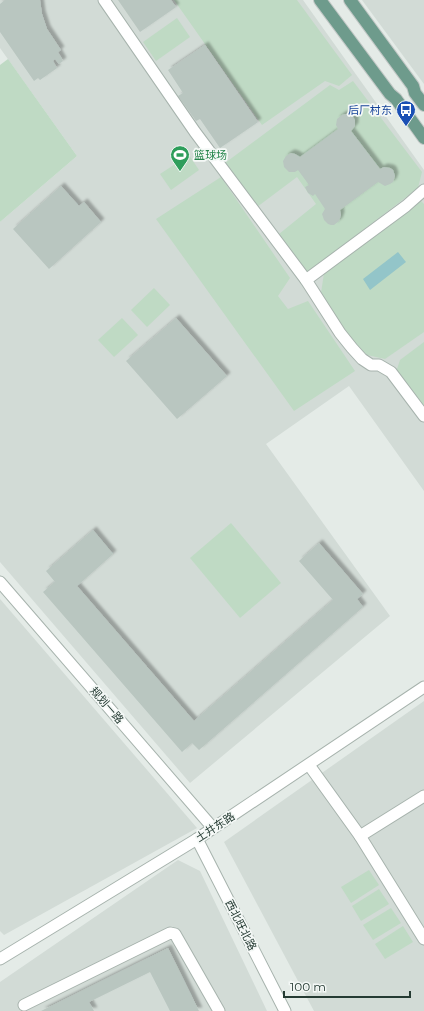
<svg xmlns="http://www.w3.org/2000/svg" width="424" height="1011" viewBox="0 0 424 1011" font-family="Montserrat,'Noto Sans SC',sans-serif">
	<defs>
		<filter id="shadow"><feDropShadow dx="3.5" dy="-3.5" stdDeviation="1" flood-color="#0004"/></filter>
	</defs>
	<rect width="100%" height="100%" fill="#e4ebe7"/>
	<g fill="#d2dbd6">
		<polygon points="0,0 303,0 424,170 424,491 349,386 266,444 390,616 190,783 0,562 0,222 77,156 0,48"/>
		<polygon points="362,0 424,0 424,84"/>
		<polygon points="0,599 197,828 4,935 0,931"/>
		<polygon points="424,701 424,1011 314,1011 224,842"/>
		<polygon points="178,860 200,871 267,1011 0,1011 0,982"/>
	</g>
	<g fill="#bfdac4">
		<polygon points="174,0 297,0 352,75 339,86 325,81 262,125"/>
		<polygon points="177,18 190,37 156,61 143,42"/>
		<polygon points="8,59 77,156 0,222 0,65"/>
		<polygon points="353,81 422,172 418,188 307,273 279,234 316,204 297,177 257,207 225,163 330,85 339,90"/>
		<polygon points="189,155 199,170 171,190 160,174"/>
		<polygon points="221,177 290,278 278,296 288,309 308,301 355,371 294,411 156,219"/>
		<polygon points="420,200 424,204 424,332 385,359 367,355 349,338 326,304 321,293 324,273"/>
		<polygon points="154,288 170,305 147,327 131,310"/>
		<polygon points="122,318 138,335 114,357 98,340"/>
		<polygon points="424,342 424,411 396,372 400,360"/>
		<polygon points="231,523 281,583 240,618 190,558"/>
		<polygon points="369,870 379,885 351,903 341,887"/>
		<polygon points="379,889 389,904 361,921 352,906"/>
		<polygon points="391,908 401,923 373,940 363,925"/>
		<polygon points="403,926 413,942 385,959 375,944"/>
	</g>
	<polygon fill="#93c5c9" points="398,252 406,262 370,290 363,279"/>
	<g fill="#b9c6c0" filter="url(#shadow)">
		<polygon points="5,0 40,0 42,14 47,29 61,50 58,52 63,61 59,64 55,59 53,61 57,68 40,80 38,78 34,81 0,32 0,4"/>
		<polygon points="118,0 171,0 176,7 140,32"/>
		<polygon points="205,45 258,122 220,148 200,119 196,121 178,96 183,93 168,70"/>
		<polygon points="345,114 351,115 353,117 355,120 355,126 351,131 380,169 384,167 390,168 393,170 395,176 393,182 390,184 385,186 378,182 340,210 341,215 339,221 334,225 331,225 328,224 324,220 322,214 325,209 315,194 313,196 308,193 305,187 309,185 298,170 295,172 289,172 284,167 283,161 286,156 291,153 295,154 300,157 338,129 336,125 337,119 342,115"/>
		<polygon points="61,186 79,206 84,202 101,222 49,269 13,229"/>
		<polygon points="176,318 227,376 177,419 126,361"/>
		<polygon points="93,530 113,554 77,586 194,721 333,600 299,561 319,543 363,594 357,599 363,607 199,750 192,743 182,752 43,592 55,582 46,571"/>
		<polygon points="168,948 199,1011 170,1011 150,972 89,1002 94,1011 41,1011"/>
	</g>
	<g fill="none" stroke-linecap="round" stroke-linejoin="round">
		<g stroke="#a7b3ad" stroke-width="13">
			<g id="minor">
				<polyline points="104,0 195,132 306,280 340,333 352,348 362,359 371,365 379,365 391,372 424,416"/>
				<polyline points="306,280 406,206 424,190"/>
				<polyline points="0,582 213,828"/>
				<polyline points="309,765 360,836 424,939"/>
				<polyline points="360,836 424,796"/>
				<polyline points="197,839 285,1011"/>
				<polyline points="0,959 197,839 424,687"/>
				<polyline points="24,1005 170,933 175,934 219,1011"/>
			</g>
		</g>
		<g stroke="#c2c8c6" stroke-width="14">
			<g id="major">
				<polyline points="320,0 390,94 396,99 424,138"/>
				<polyline points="350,0 413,86 415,93 424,105"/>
			</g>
		</g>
		<use href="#minor" stroke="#fff" stroke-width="11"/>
		<use href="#major" stroke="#6e9b8c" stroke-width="12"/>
	</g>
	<defs>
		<g id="bus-pin" transform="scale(1)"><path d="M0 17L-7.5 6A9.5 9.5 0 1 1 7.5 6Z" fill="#1a4fb4" stroke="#f4f8f6"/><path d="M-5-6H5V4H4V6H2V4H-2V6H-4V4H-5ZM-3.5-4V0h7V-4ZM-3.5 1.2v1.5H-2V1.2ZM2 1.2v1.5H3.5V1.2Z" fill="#fff"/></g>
		<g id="stadium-pin" transform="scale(1)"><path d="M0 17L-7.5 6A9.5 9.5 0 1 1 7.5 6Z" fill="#2e9e5b" stroke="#f4f8f6"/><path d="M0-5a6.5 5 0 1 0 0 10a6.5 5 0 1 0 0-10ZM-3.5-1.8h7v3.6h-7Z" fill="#fff"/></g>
	</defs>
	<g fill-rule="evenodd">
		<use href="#bus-pin" x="406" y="110"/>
		<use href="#stadium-pin" x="180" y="155"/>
	</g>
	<g text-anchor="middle" stroke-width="3.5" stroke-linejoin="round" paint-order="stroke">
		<g font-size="11" fill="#164399" stroke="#f4f8f6" text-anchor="end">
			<text x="392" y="114">后厂村东</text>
		</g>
		<g font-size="11" fill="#27864d" stroke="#f4f8f6" text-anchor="start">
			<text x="194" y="159">篮球场</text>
		</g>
		<g font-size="11" fill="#253b33" stroke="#f4f8f6">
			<text transform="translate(107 705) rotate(49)" y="4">规划一路</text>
			<text transform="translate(215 827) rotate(-33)" y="4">土井东路</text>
			<text transform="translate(241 925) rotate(63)" y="4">西北旺北路</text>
		</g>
	</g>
	<path d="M284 991v6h126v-6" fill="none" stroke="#253b33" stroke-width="2"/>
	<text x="290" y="991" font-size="12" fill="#253b33" stroke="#f4f8f6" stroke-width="3" paint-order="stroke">100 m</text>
</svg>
